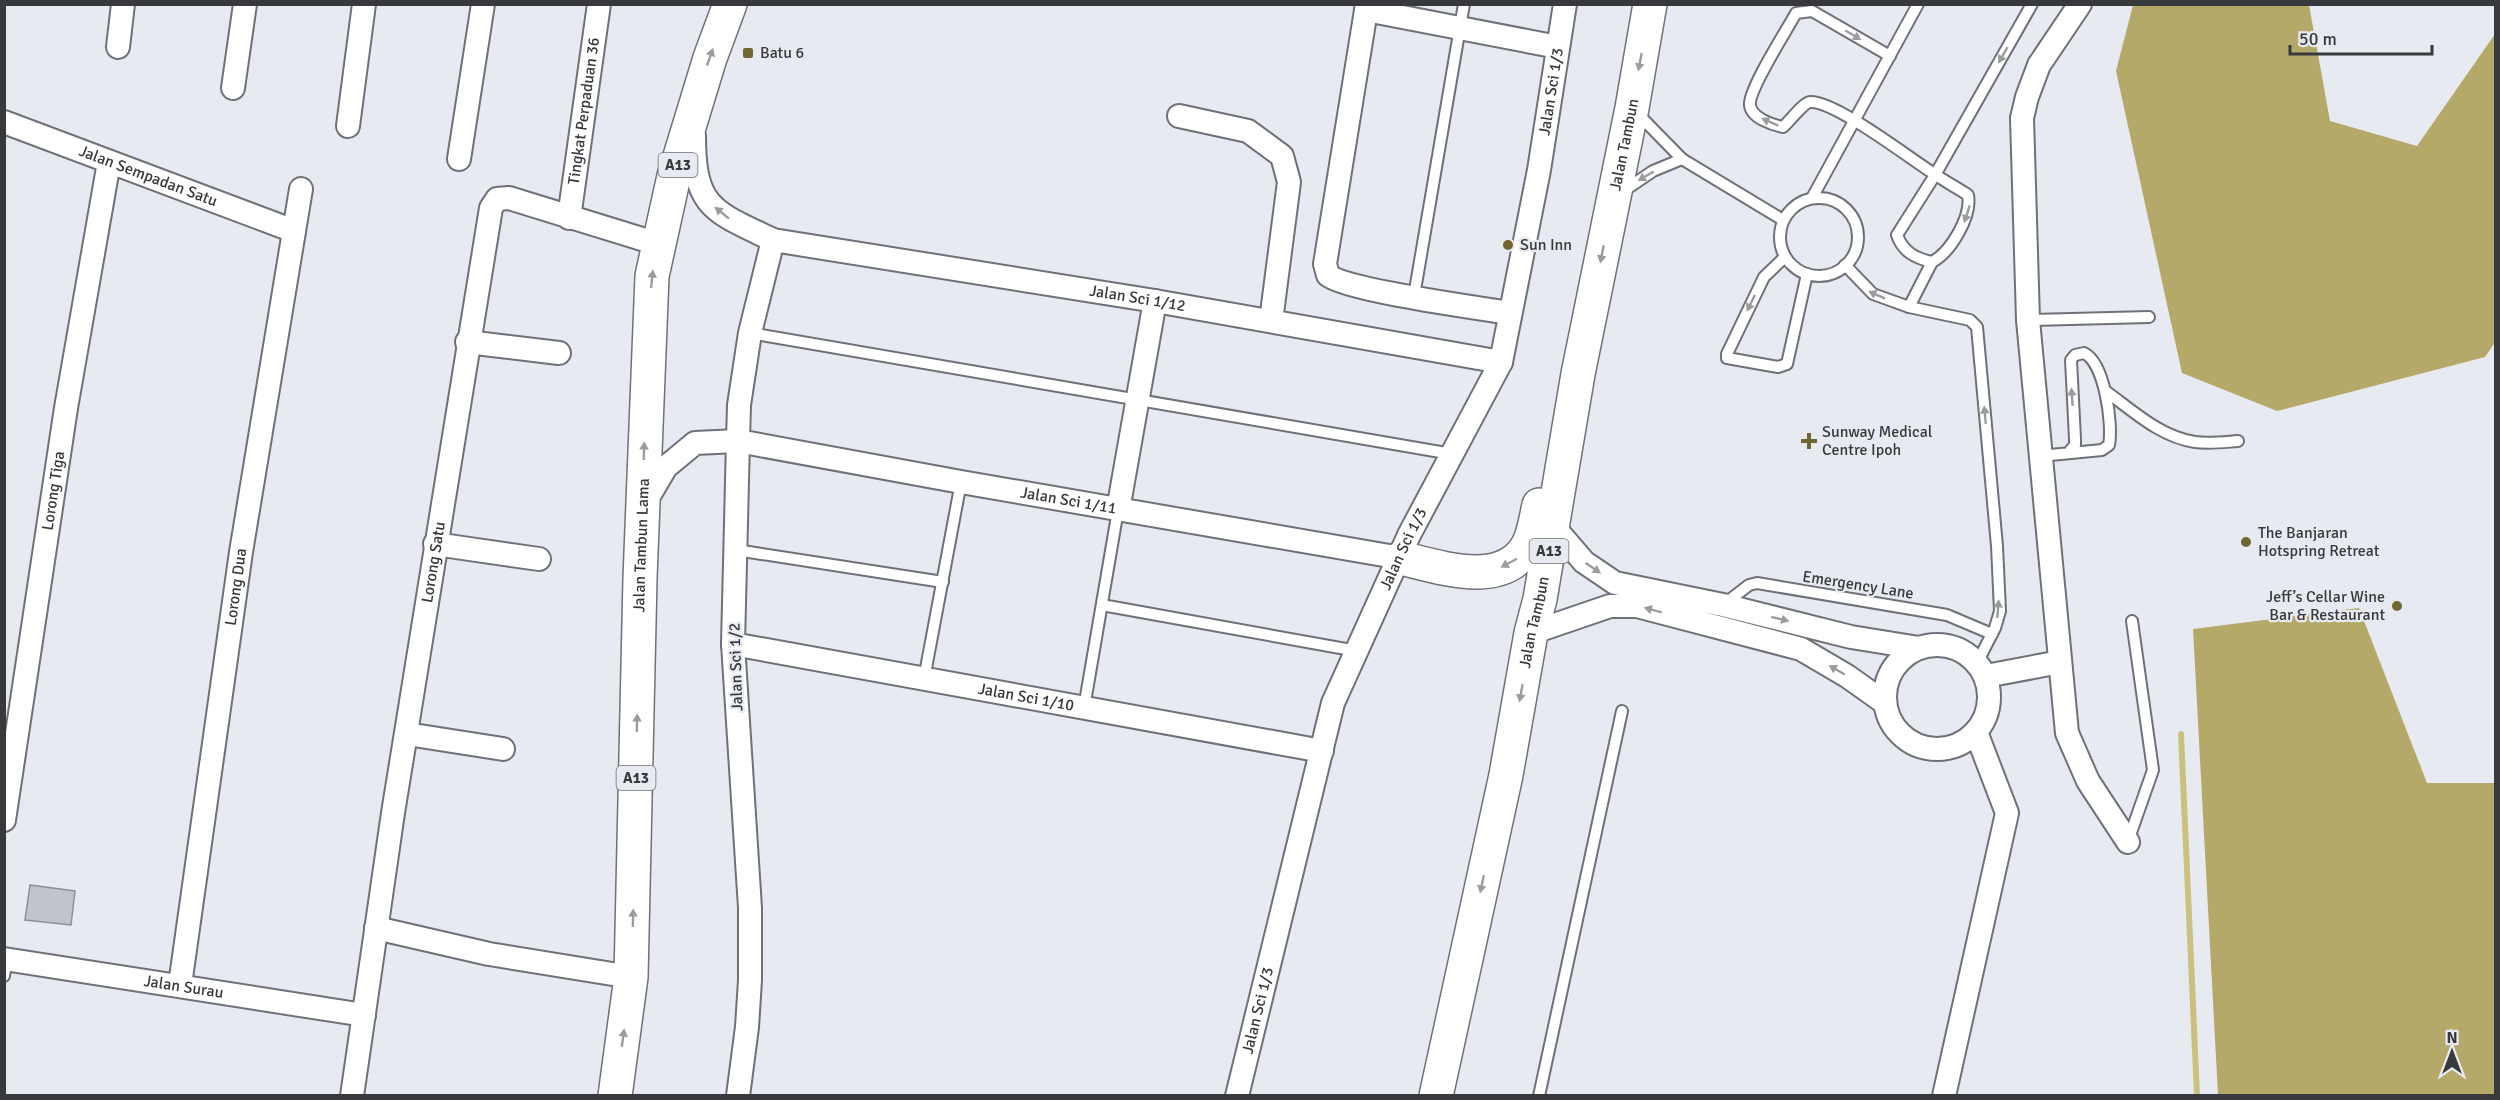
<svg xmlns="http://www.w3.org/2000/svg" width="2500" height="1100" font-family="Signika,sans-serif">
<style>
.forest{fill:#b5a96a}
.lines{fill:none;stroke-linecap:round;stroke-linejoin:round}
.stream{stroke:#ccc080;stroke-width:6}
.building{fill:#c1c4cb;stroke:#8e9097;stroke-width:1.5}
.lane-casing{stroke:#6f7178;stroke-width:14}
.street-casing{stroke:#6f7178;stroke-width:26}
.primary-casing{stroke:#6f7178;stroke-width:36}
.lane{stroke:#fff;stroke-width:10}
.street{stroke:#fff;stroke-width:22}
.primary{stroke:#fff;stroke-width:33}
.oneway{fill:#9c9c9e}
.poi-dot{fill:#6f6632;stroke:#e8eaf1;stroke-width:2}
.labels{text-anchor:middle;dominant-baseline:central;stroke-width:4.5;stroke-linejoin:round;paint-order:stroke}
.shield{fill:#e8eaf1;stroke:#6d6e72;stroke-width:1.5}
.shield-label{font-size:15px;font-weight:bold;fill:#38393c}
.poi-label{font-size:16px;fill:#38393c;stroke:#e8eaf1;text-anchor:start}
.street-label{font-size:16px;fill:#38393c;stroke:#e8eaf1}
</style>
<rect width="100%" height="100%" fill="#e8eaf1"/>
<g class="forest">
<path d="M2133,5h176l21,116 87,25 78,-112 1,307 -11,16 -208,54 -95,-38 -66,-302z"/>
<path d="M2359,608l68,175h68v312h-277l-25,-466z"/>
</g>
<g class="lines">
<path class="stream" d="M2181,734l16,362"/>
</g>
<path class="building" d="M30,885l45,6 -4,34 -46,-5z"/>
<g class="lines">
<g class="lane-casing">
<g id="lane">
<path d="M1890,56l-78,-45 -16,2c-9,17 -48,77 -46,92 1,13 23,20 33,22 7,-6 20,-24 27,-25 24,-2 99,56 123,71 11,8 23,14 35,22 4,21 -17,57 -36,67 -17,-4 -29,-10 -35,-27l38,-60 97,-171"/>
<path d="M1637,113l45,46 101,61"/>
<path d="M1622,192l31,-21 29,-12"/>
<circle cx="1819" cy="237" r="39"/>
<path d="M1812,198l106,-194"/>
<path d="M1785,257l-21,20 -37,77v4l51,9 9,-3 20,-90"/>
<path d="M1845,265l28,29 36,13 61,13 7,7 20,219 3,65 -5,17 -18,35"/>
<path d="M1414,296l50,-292"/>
<path d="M1909,307l23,-45"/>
<path d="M2028,320l121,-3"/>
<path d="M750,333l702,121"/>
<path d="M2107,392c27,20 54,45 88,50 14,2 29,0 43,-1"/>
<path d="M2040,456l62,-6 7,-5c4,-20 -4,-82 -25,-92l-9,2 -4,5 4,79v6l-7,8"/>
<path d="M736,550l207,32"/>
<path d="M1102,605l255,46"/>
<path d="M1723,605l26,-20 8,-2 190,32 45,19"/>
<path d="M924,679l37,-197"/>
<path d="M1084,708l34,-198"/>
<path d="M2128,841l25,-71 -21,-149"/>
<path d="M4,976l3,-17"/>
<path d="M1539,1096l83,-385"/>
</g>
</g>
<g class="street-casing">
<g id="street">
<path d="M1367,4l-42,260 3,11c17,15 151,33 182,38"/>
<path d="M2080,4l-41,61 -12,32 -5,21 6,202 39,413 21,48 40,61"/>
<path d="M1366,10l192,37"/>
<path d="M118,47l5,-43"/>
<path d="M233,88l12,-84"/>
<path d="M1179,116l69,15 34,25 7,26 -18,139"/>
<path id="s1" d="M4,122l290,109"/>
<path d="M348,126l16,-122"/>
<path id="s2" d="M694,136c0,72 19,75 79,104l382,61 346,61"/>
<path d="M459,159l24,-155"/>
<path id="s3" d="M569,218l30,-214"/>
<path d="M467,342l92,11"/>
<path id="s4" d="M646,501l20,-34 29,-24 43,-2 223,41 440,76"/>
<path d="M1118,510l37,-209"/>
<path d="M1553,526l31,36 31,21 108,22 128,32 68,11"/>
<path d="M435,544l104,15"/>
<path d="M1531,633l79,-27h27l164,43 46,27 38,27"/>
<path id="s5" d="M733,644l589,107"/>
<circle cx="1937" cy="697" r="52"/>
<path d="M1986,676l74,-14"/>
<path d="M407,734l96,15"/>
<path id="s6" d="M4,820l62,-412 43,-246"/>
<path d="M376,928l113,26 142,23"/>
<path id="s7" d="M4,959l360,56"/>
<path id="s8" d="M180,985l61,-433 60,-363"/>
<path id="s9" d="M352,1096l41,-283 98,-605 6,-9 12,-1 149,46"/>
<path d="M738,1096l9,-69 3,-47v-72l-17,-264 5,-203 1,-36 11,-72 23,-93"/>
<path id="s10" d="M1237,1096l96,-393 76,-168 92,-173 38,-192 26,-166"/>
<path d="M1944,1096l63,-283 -31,-81"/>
</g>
</g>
<g class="primary-casing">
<g id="primary">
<path d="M1401,558c38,9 103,32 127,-13 6,-11 8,-27 11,-40"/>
<path id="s11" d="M615,1096l16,-119 9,-399 12,-302 22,-100 36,-118 20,-54"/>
<path id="s12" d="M1436,1096l70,-321 25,-142 9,-34 38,-225 54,-266 18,-104"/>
</g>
</g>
<use href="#lane" class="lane"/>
<use href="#street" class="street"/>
<use href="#primary" class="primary"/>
</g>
<defs><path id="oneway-solid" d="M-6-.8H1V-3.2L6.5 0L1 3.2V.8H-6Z" transform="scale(1.5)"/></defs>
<g class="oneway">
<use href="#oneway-solid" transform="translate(1853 35) rotate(30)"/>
<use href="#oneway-solid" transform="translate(2003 55) rotate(120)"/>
<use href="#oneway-solid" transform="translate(710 57) rotate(-71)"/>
<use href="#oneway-solid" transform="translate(1640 62) rotate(100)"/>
<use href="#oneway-solid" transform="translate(1770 122) rotate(-156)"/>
<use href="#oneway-solid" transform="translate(1646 176) rotate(150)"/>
<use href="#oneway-solid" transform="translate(722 213) rotate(-141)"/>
<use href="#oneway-solid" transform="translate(1967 214) rotate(108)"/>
<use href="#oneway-solid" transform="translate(1602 254) rotate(101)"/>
<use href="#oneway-solid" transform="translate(652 279) rotate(-84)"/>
<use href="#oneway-solid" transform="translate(1877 295) rotate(-156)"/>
<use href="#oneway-solid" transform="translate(1751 303) rotate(116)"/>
<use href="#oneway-solid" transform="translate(2072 397) rotate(-94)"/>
<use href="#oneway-solid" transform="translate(1985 415) rotate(-95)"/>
<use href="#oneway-solid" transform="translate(644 451) rotate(-88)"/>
<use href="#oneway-solid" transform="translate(1509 563) rotate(152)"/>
<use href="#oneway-solid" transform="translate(1593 568) rotate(34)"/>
<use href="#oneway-solid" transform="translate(1998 609) rotate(-86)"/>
<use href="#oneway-solid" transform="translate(1653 610) rotate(-165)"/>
<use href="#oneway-solid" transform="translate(1780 619) rotate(14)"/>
<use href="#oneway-solid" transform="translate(1837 670) rotate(-150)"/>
<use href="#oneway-solid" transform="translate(1521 693) rotate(100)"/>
<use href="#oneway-solid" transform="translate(637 723) rotate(-89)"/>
<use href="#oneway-solid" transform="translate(1482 884) rotate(102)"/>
<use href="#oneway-solid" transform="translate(633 918) rotate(-89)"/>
<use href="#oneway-solid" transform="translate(623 1038) rotate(-82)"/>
</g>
<g class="poi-dot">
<rect x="742" y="47" width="12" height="12" rx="3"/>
<circle cx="1508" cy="245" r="6"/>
<path d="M1806 432h6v6h6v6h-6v6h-6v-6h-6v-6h6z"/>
<circle cx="2246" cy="542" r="6"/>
<circle cx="2397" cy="606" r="6"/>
</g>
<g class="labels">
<g class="shield">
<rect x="658.5" y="153" width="39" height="24" rx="4.5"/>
<rect x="1529.5" y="539" width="39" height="24" rx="4.5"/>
<rect x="616.5" y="766" width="39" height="24" rx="4.5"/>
</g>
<g class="shield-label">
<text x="678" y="165">A13</text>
<text x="1549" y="551">A13</text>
<text x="636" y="778">A13</text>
</g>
<g class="poi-label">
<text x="760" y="53">Batu 6</text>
<text x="1520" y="245">Sun Inn</text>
<text x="1822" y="432">Sunway Medical<tspan x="1822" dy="18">Centre Ipoh</tspan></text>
<text x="2258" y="533">The Banjaran<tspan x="2258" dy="18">Hotspring Retreat</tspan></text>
<text x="2385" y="597" text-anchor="end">Jeff’s Cellar Wine<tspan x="2385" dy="18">Bar &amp; Restaurant</tspan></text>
</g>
<g class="street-label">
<text stroke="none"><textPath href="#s10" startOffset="1060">Jalan Sci 1/3</textPath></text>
<text stroke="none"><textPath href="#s3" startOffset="108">Tingkat Perpaduan 36</textPath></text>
<text stroke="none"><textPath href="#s12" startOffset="970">Jalan Tambun</textPath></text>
<text stroke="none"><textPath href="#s1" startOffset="154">Jalan Sempadan Satu</textPath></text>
<text stroke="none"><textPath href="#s2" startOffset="513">Jalan Sci 1/12</textPath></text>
<text stroke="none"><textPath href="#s6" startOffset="333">Lorong Tiga</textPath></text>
<text stroke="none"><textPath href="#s4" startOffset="456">Jalan Sci 1/11</textPath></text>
<text stroke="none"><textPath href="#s11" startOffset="552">Jalan Tambun Lama</textPath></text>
<text stroke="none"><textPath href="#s10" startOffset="574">Jalan Sci 1/3</textPath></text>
<text stroke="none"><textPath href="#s9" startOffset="540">Lorong Satu</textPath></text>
<text transform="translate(1858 585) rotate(9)">Emergency Lane</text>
<text stroke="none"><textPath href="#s8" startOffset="402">Lorong Dua</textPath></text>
<text stroke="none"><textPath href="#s12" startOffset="484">Jalan Tambun</textPath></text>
<text transform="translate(736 667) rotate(-92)">Jalan Sci 1/2</text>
<text stroke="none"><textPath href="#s5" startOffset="298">Jalan Sci 1/10</textPath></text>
<text stroke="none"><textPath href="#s7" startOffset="182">Jalan Surau</textPath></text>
<text stroke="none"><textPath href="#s10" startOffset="88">Jalan Sci 1/3</textPath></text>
</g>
</g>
<rect width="2500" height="1100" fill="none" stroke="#38393c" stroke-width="12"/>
<g transform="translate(2452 1052)" stroke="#e8eaf1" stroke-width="4.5" paint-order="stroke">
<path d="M0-4.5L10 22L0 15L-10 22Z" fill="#38393c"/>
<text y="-9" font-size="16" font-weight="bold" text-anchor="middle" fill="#38393c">N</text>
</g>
<path d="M2290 45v9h142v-9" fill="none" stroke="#38393c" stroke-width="3"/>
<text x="2299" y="45" font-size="18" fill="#38393c" stroke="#e8eaf1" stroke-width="4.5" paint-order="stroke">50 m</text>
</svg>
